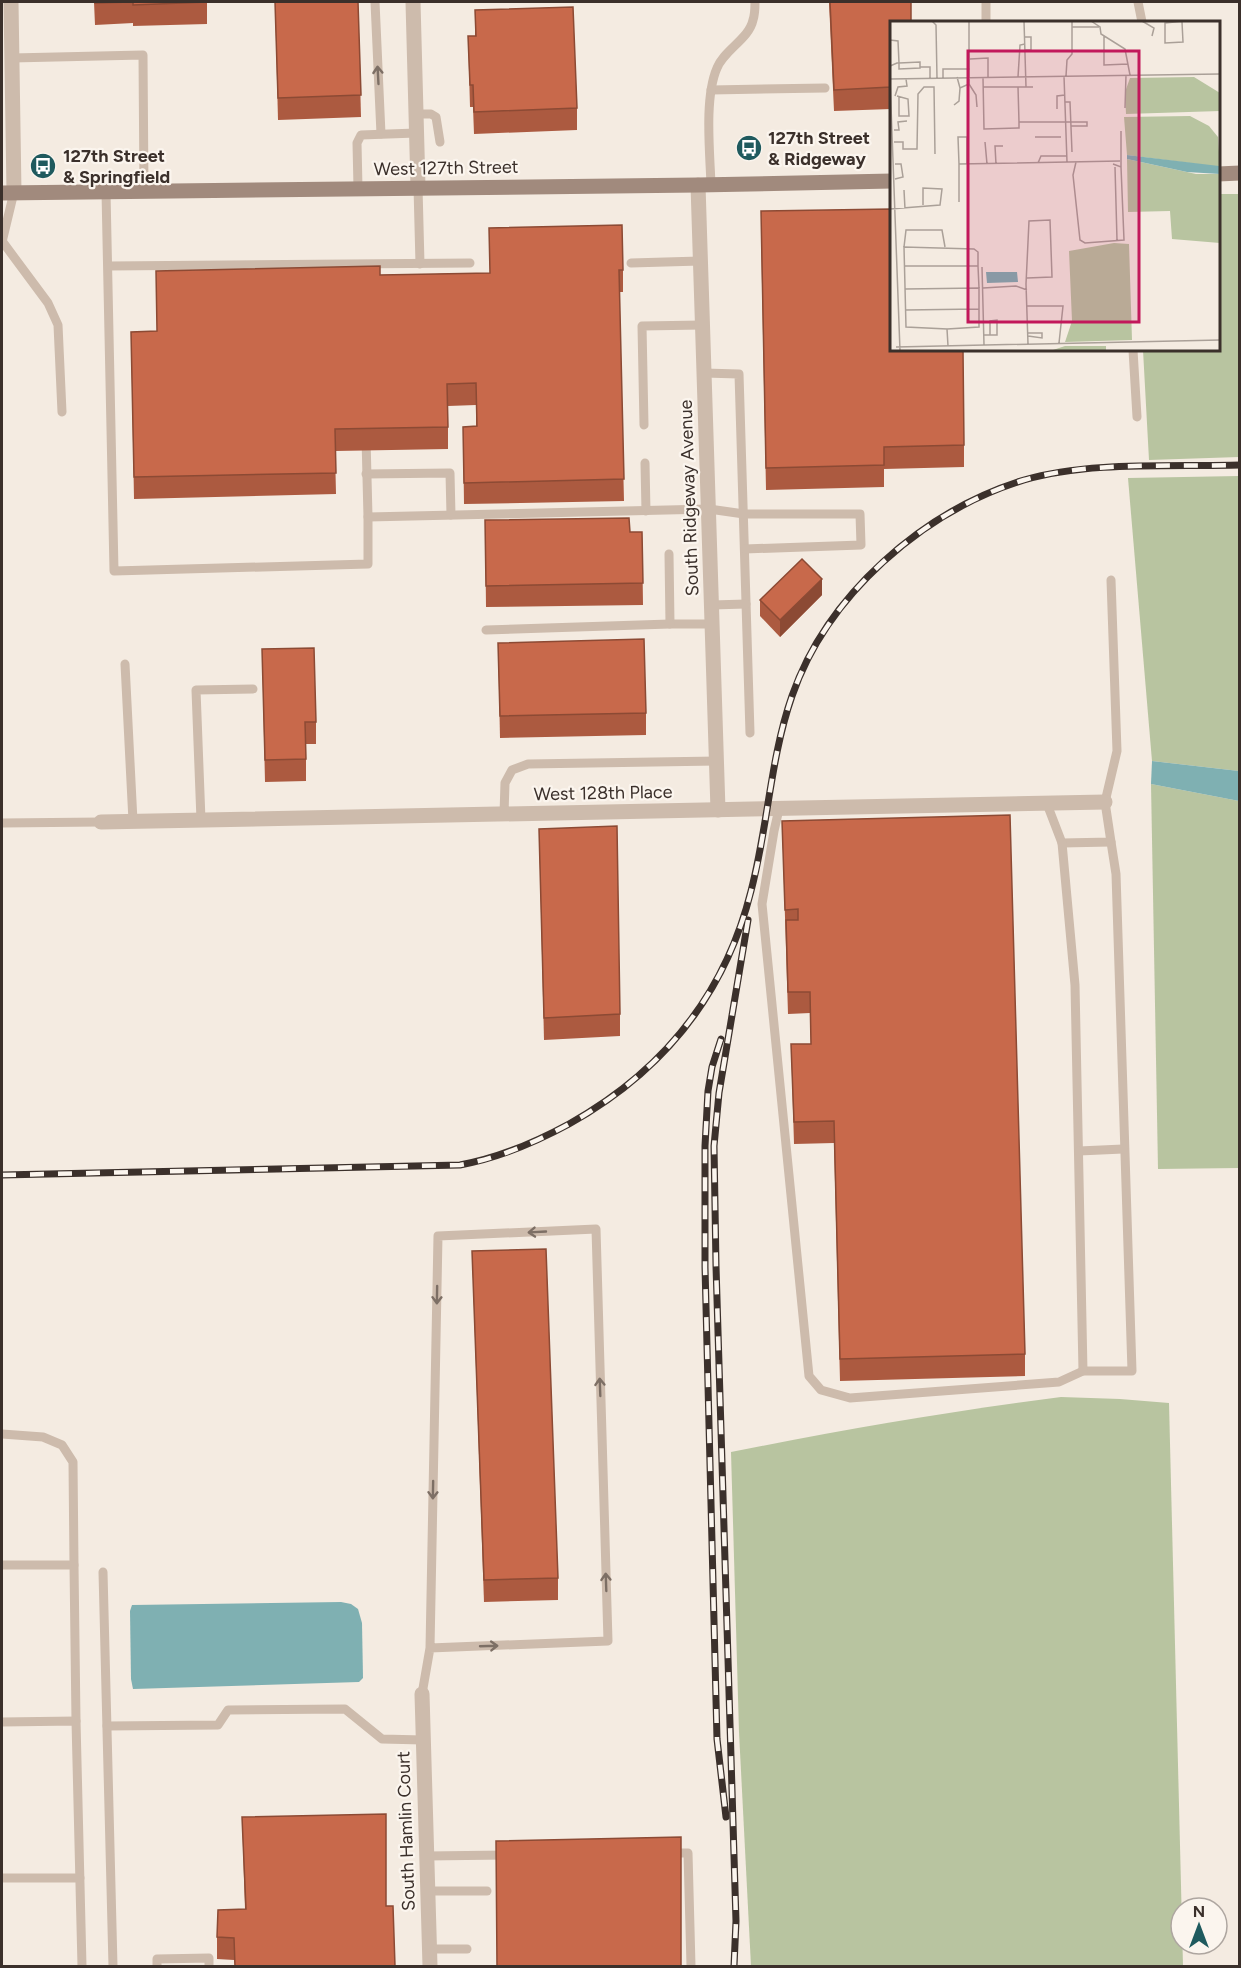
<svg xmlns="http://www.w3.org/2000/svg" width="1241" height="1968" font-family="Figtree,sans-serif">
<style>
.green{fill:#b8c4a0}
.water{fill:#7fb0b2}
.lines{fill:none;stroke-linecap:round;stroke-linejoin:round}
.service{stroke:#cdbbac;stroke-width:9}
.minor{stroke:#cdbbac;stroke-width:15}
.secondary{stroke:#a18a7d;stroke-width:15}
.rail-casing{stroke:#3b302b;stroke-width:7}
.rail{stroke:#fbf5ee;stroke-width:4.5;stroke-dasharray:14;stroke-linecap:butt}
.wall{fill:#ac5a40}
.shaded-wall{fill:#8c4a34}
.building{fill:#c8694b;stroke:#8c4a34;stroke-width:1.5}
.oneway{stroke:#7d6f65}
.labels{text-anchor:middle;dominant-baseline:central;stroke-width:4.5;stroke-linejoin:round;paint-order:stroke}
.poi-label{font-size:18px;font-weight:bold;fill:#3b302b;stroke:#fbf5ee;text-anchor:start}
.street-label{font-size:18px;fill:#3b302b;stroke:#fbf5ee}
.inset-road{fill:none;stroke:#aaa098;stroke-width:1.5}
.view{fill:#c2185b;fill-opacity:0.15;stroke:#c2185b;stroke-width:3}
.inset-edge{fill:none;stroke:#3b302b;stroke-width:3}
</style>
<rect width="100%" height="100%" fill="#f4ebe1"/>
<g class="green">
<path d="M1219,194h20v263l-90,3 -6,-110h75z"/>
<path d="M1239,476v295l-87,-10 -24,-283z"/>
<path d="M1151,784l88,17v367l-81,1z"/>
<path d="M1061,1397l59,2 49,4 14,563h-432l-12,-234 -8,-280c110,-22 219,-41 330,-55z"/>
</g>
<g class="water">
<path d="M1152,761l87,10v30l-88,-17z"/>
<path d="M341,1602l10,2 7,5 4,14 1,55 -4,4 -226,7 -2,-10 -1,-68 2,-6z"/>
</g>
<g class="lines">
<g class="service">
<path d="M375,2l6,132"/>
<path d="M986,2v20"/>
<path d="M1138,2l4,20"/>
<path d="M12,58l131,-3 1,136"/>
<path d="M711,90l114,-2"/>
<path d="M416,114h15l5,3 4,25"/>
<path d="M711,185c-1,-32 -7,-87 6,-117 7,-18 32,-29 36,-48 2,-6 2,-13 2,-18"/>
<path d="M418,187l2,77"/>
<path d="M358,188l-1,-45 4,-8 55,-2"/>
<path d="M106,192l8,379 254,-7v-47"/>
<path d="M2,241l46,62 10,22 4,87"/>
<path d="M2,242l12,-50"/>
<path d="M631,263l69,-2"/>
<path d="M109,266l361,-3"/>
<path d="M1133,350l4,67"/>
<path d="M704,373l35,1 11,359"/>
<path d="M644,425l-2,-99 60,-1"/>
<path d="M366,438l2,79 341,-8 35,5h116l1,31 -116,4"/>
<path d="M645,463l1,48"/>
<path d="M366,474l84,-1 1,42"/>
<path d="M669,554l1,70h42"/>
<path d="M712,605l34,-1"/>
<path d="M486,630l184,-6"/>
<path d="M125,664l8,157"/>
<path d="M1047,804l15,39 49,-1 -6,-40 12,-51 -6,-171"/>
<path d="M779,809l-5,22 -12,73 47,472 12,14 29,8 209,-16 24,-11h49l-16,-497 -5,-32"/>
<path d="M504,814l1,-31 7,-13 16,-6 189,-3"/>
<path d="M201,820l-5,-130 57,-1"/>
<path d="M2,823l99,-1"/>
<path d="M1062,843l13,142 8,386"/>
<path d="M1079,1151l44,-2"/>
<path d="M2,1434l41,3 19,8 11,17 1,103"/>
<path d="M2,1565h72l2,156"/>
<path d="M103,1572l10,394"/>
<path d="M422,1694l8,-46 8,-412 158,-7 12,412 -178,7"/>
<path d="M2,1722l74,-1 6,245"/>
<path d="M107,1726l111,-1 10,-15 117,-1 37,30 41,1"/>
<path d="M669,1853h19l3,113"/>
<path d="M427,1856l79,-1"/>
<path d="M2,1878h78"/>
<path d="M428,1891h59"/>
<path d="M429,1949h38"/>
<path d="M157,1966v-7l52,-1v8"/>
</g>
<g class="minor">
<path d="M11,2l3,190"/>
<path d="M413,2l5,185"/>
<path d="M698,185l20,625"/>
<path d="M101,822l1004,-20"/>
<path d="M422,1694l8,272"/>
</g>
<g class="secondary">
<path d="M1218,174l22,-1"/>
<path d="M2,193l696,-8 194,-4"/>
</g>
<g class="rail-casing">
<g id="rail">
<path d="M721,1039l-9,28 -4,24 -3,55v121l12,472 9,78"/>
<path d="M2,1175l458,-10c39,-7 74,-22 109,-41 93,-52 156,-129 182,-233 17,-64 19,-132 41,-195 35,-101 131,-185 232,-216 65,-19 147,-13 216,-15"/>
<path d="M734,1966l2,-45 -20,-655 -2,-120 5,-53 29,-173"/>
</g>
</g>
<use href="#rail" class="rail"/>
</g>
<g class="wall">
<path d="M94,2h113v22l-74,2v-3l-38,2z"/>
<path d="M275,2h83l3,115 -83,3z"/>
<path d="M829,2h82l-20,20v87l-57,2z"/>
<path d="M475,10l102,98v22l-103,4 -1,-27h-3l-2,-71h7z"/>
<path d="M489,228l134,42v22h-4l5,209 -160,3 -1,-77 13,-1v-21l-28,1v43l-113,2 1,43 -202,5 -3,-167 26,-1 223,-56 110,-2z"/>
<path d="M761,233l203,212v22l-80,2v18l-118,3z"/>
<path d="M485,520l145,12h12l1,73 -157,2z"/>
<path d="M822,595l-42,42 -20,-21v-16z"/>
<path d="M498,643l148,70v22l-146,3z"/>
<path d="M262,649l54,73v22h-10v37l-41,1z"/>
<path d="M782,821l243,533v22l-185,5 -6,-238 -40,1 -3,-100h20l-1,-31 -22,1z"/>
<path d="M539,829l81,185v22l-76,4z"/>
<path d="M472,1251l86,327v22l-74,2z"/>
<path d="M242,1817l144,89 9,60h-160l-1,-6 -17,-1v-22l28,-28z"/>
</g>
<path class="shaded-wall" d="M822,579v16l-42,42v-17z"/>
<g class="building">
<path d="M95,2h37l-37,1z"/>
<path d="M133,2h74l-74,3z"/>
<path d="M275,2h83l3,93 -83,3z"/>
<path d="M830,2h81v20h-20v65l-57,3z"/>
<path d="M573,7l4,101 -103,4 -1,-27h-3l-2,-49h8l-1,-26z"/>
<path d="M891,209v141h72l1,95 -80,2v18l-118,3 -5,-257z"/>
<path d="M622,225l1,45h-4l5,209 -160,4 -1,-56 14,-1 -1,-43 -29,1 1,43 -113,2 1,44 -202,4 -3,-145 26,-1 -1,-60 224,-5v9l110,-2 -1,-45z"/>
<path d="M629,518l1,14h12l1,51 -157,3 -1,-66z"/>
<path d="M802,559l20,20 -42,41 -20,-20z"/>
<path d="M644,639l2,74 -146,3 -2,-73z"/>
<path d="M314,648l2,74h-11l1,37 -41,1 -3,-111z"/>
<path d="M1010,815l15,539 -185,5 -6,-238 -40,1 -3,-78h20l-1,-52h-22l-2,-72h12v-11l-13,1 -3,-89z"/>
<path d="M617,826l3,188 -76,4 -5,-189z"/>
<path d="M546,1249l12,329 -74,2 -12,-329z"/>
<path d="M386,1814v92h7l2,60h-160l-1,-28 -17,-1 1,-27 28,-1 -4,-92z"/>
<path d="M681,1837v129h-184l-1,-125z"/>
</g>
<defs><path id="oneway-shaft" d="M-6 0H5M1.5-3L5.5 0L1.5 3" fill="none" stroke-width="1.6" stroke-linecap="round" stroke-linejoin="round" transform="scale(1.5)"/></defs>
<g class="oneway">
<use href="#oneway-shaft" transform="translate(378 75) rotate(-93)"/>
<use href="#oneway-shaft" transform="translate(537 1232) rotate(177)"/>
<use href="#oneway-shaft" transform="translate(437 1295) rotate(91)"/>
<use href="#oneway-shaft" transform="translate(600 1387) rotate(-92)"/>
<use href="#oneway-shaft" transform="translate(433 1490) rotate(91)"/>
<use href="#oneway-shaft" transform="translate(606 1582) rotate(-92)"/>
<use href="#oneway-shaft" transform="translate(489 1646) rotate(-2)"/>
</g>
<defs>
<g id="bus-disc" transform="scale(1.35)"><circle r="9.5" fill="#1f5a5e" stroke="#fbf5ee"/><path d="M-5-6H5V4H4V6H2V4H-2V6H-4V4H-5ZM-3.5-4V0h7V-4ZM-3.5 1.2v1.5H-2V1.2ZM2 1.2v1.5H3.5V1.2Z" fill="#fff"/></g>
</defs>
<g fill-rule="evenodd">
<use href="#bus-disc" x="749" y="148"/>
<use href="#bus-disc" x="43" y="166"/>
</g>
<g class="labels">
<g class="poi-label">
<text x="768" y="138">127th Street<tspan x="768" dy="21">&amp; Ridgeway</tspan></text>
<text x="63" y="156">127th Street<tspan x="63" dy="21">&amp; Springfield</tspan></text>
</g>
<g class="street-label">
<text transform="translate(446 168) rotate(-1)">West 127th Street</text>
<text transform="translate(689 498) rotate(-92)">South Ridgeway Avenue</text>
<text transform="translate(603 793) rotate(-1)">West 128th Place</text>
<text transform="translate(406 1831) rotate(-92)">South Hamlin Court</text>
</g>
</g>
<g transform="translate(890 21)">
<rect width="330" height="330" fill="#f4ebe1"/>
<path d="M304,56l26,16v18l-94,3 -1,-22 5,-14zM300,95l19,10 9,11 2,30 -93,-12 -3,-38zM237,138l69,15h24v69l-48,-4 -2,-28 -42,1zM224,222l15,1 3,96 -67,2 7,-21 -3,-70zM175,325h41v5h-56z" fill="#b8c4a0"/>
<path d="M237,134l92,11 1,8 -33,-2 -60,-13zM127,251l1,10 -31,1 -1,-11z" fill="#7fb0b2"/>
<path class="inset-road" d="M42,0l4,4 1,53M134,0l2,66M201,0l9,6 1,7 24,15 5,26M252,0l12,7 -2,8M292,1l1,20 -18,1v-20l19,-2M182,6h27M214,15v29l24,-1M135,16h6v13h-6M0,19l8,1 1,22v6l21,-1v-6l-21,1h-2l-7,3M80,38l18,-1v19M30,46h10v11M174,55l3,86M176,55l1,-16 5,-6v-33M67,56l3,11 9,-4v-63M128,56l2,-32 5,-1M53,57v-9h27M93,57l1,51 35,-1v-6M0,58l330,-5M0,58l10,272M79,63l7,11 1,12M93,66h50M128,66l1,35h68v4h-16M5,75l3,-9 9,-1 -1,-7M7,75l11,3 1,17h-10v-19M175,81h5l2,50M64,84l5,-4 1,-13M235,87l1,-33M167,88v-13l8,-1M4,109h5l-1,-8 9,-1M145,116h26M4,121h9v7h14l1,-55 6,-7h10l1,67M95,121l2,22M186,141l-3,13 7,65 5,3 39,-3 -3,-73M148,142l3,-7h26M5,143h6l2,13 -8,2M69,143l-1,-27h9v27M106,143l-1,-18h8M223,143l8,3v-36M225,146l2,73M14,169l1,19M69,181v-38l161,-3M0,188l50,-4 2,-16 -19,-1v17M14,226l2,-17h36l3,17M15,245h73l1,22M92,246l2,78M137,257l25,-1 -2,-57 -21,1 -3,63 2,60M93,267l33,-2 11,4M15,268l74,-1v39l-32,2M137,285h36l-4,37M15,289l74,-1M138,312h14v5l-14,-2M94,314h13v-15l-7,1v14M58,325l-1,-17 -41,-2 -2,-80 70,2 4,3v14M6,326l324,-7"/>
<path class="view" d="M78,30h171v271h-171z"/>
<rect width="330" height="330" class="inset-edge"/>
</g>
<rect width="1241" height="1968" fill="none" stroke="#3b302b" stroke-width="6"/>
<g transform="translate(1199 1926)"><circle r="28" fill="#fbf5ee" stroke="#aea6a0" stroke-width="1.5"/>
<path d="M0-4.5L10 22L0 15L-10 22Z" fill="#1f5a5e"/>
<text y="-9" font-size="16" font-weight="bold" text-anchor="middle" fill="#3b302b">N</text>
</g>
</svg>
